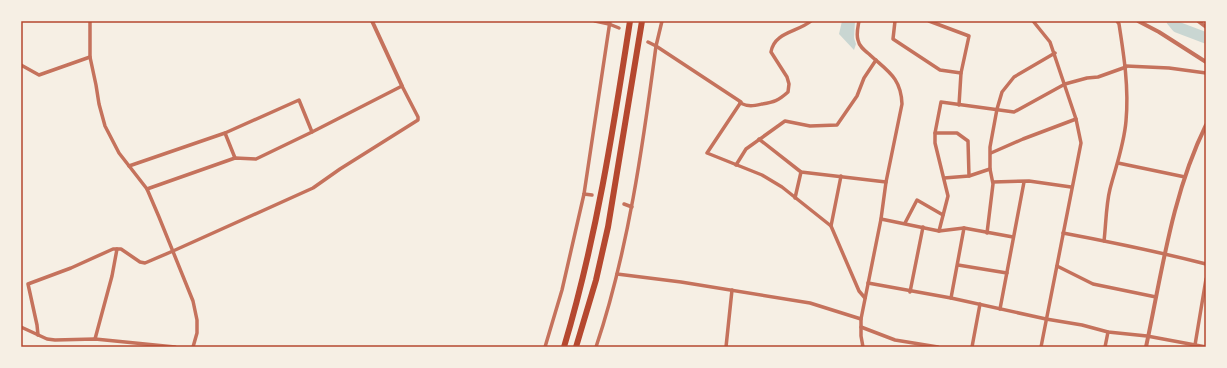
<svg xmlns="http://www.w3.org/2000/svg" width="1227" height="368" font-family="Karla,sans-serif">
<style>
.water{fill:#c9d6d2}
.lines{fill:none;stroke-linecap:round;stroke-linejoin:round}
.river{stroke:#c9d6d2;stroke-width:11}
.minor{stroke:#c5725c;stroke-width:3.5}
.tertiary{stroke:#c5725c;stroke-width:4}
.motorway{stroke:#b5482f;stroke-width:6}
.neatline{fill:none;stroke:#b5482f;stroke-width:1.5}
</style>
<rect width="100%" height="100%" fill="#f6efe4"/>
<path class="water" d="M842,21h13l-1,17 2,6 -2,6 -15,-16z"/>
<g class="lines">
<path class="river" d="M1172,21l5,6 29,11"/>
<g class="minor">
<path d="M90,21v36l6,28 3,19 6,22 14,27 28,36 12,28 34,84 4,19v13l-4,14"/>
<path d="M595,21l14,3 10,4"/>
<path d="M859,21c-1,6 -3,13 -1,19 1,6 6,10 11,14 18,17 32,23 33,50l-16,78 -5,37 -20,100v17l2,11"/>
<path d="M895,21l-2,18 47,31 21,3"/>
<path d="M929,21l40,15 -8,37 -2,32"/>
<path d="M1033,21l17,21 26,77 5,24 -40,204"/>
<path d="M1198,21l8,6"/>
<path d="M648,42l8,4 85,56 -34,51 55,22 20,12 49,39 28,65 6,7"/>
<path d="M21,65l18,10 51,-18"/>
<path d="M1126,66l43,2 37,5"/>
<path d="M740,103c9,4 13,3 22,1 12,-2 16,-3 26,-12l1,-8 -2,-7 -16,-25c3,-20 27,-20 40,-31"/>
<path d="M225,133l10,25"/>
<path d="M935,133h22l11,8 1,35"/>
<path d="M759,139l42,33 85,10"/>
<path d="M991,153l32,-14 53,-20"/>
<path d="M1118,163l67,14"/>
<path d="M736,165l10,-16 39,-28 25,5 27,-1 20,-29 7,-18 12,-18"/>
<path d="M129,166l96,-33 74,-33 13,32"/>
<path d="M944,178l25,-2 21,-7"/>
<path d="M993,182l36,-1 42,6"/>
<path d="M584,194l8,1"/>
<path d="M795,198l6,-26"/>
<path d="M624,204l8,3"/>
<path d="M881,219l58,12 25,-3 49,9"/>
<path d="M905,223l12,-23 26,15"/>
<path d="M831,226l10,-50"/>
<path d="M939,231l9,-35 -13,-53v-10l6,-31 73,10 51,-28 22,-6 11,-1 28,-10"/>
<path d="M987,233l6,-49 -3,-15v-22l7,-38 5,-17 12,-15 41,-24"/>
<path d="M1063,233c48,9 96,19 143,31"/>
<path d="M1104,241c2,-17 2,-36 6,-52 6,-23 14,-44 16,-68 3,-33 -2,-65 -7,-97l-2,-3"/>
<path d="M958,265l49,8"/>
<path d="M1057,266l36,18 63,13"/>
<path d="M617,274l64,8 129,21 51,16"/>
<path d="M868,283l83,15 95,21 36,6 26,7 39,4 59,11"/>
<path d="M910,292l13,-65"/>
<path d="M951,298l13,-70"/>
<path d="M1000,309l24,-127"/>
<path d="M21,327l26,12 8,1 40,-1 80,8"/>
<path d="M861,327l34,13 43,7"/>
<path d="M38,335l-1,-10 -9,-41 43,-16 42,-19h4"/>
<path d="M95,339l17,-63 5,-27h4l19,13 5,1 28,-12 140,-63 27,-19 78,-49v-3l-16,-31 -90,46 -56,27 -21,-1 -88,31"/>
<path d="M1195,345l11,-66"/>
<path d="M545,347l17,-57 22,-96 26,-173"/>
<path d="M596,347c32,-95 47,-202 60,-301l6,-25"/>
<path d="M726,347l6,-57"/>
<path d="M972,347l8,-43"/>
<path d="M1105,347l3,-15"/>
</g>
<g class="tertiary">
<path d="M372,21l30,65"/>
<path d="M1138,21l21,11 47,30"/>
<path d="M1146,347c16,-75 26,-153 60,-222"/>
</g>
<g class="motorway">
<path d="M564,347c32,-107 49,-216 66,-326"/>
<path d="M576,347l20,-67 12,-53 34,-206"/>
</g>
</g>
<rect width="1227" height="368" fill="none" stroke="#f6efe4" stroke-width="44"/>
<rect x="22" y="22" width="1183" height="324" class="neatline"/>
</svg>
